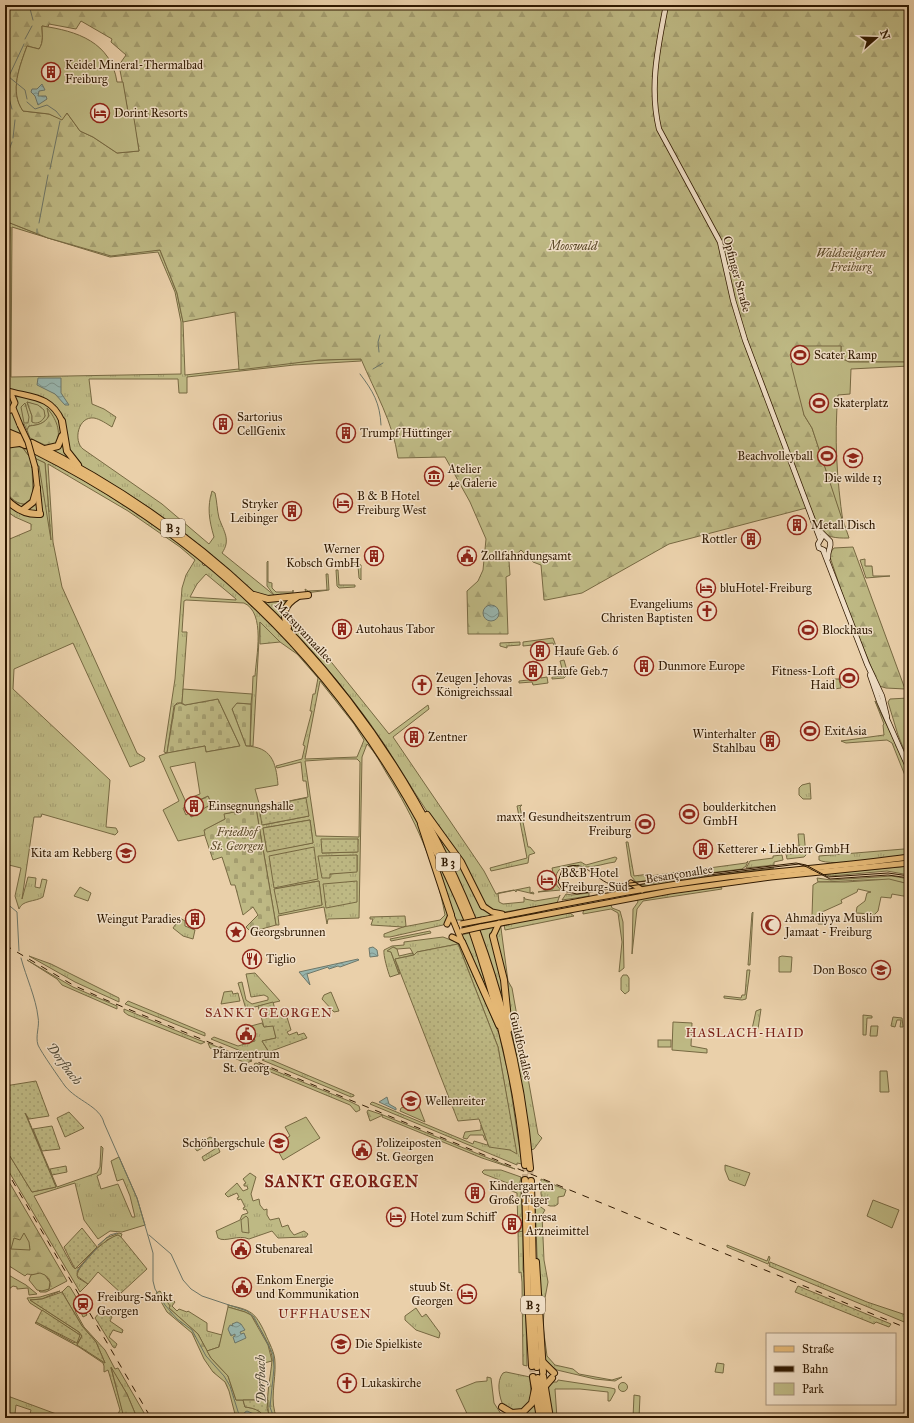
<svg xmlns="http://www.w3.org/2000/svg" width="914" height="1423" font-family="'IM FELL Great Primer',serif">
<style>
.grass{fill:url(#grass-tufts);stroke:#776942;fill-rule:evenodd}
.forest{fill:url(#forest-firs);stroke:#776942;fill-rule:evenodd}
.cemetery{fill:url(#cemetery-stones);stroke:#776942}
.park{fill:#beb984;stroke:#776942;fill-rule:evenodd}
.garden{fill:url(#garden-dots);stroke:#776942}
.water{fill:url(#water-waves);stroke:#6e7769}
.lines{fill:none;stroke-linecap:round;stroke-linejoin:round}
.stream{stroke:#6e7769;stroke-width:1}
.highway-tunnel{stroke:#c5ab88;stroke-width:6;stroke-dasharray:6 3;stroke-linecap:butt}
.secondary-casing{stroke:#301901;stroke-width:6}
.primary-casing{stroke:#301901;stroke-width:7}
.highway-casing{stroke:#301901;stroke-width:8}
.secondary{stroke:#f1e0c8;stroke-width:4.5}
.primary{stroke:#e5b875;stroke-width:5}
.highway{stroke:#e5b875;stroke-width:6}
.tram{stroke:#301901;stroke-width:1}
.rail{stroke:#301901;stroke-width:1;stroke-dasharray:7 7;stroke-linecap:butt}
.primary-bridge-casing{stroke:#301901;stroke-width:7;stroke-linecap:butt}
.primary-bridge{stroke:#e5b875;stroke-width:5}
.labels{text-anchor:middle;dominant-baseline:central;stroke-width:3;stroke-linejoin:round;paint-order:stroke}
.shield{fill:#f1e0c8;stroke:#6a553d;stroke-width:1}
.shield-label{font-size:11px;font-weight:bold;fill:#301901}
.poi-label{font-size:12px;fill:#301901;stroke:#f1e0c8;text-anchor:start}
.park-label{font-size:12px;font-style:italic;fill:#5b4928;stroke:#f1e0c8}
.street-label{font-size:12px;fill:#301901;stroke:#f1e0c8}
.neighbourhood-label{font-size:13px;letter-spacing:1px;fill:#7a1f14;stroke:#f1e0c8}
.water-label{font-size:13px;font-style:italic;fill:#4f4835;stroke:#f1e0c8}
.district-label{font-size:16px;font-weight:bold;letter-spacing:1px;fill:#7a1f14;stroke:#f1e0c8}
</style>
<defs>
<pattern id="grass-tufts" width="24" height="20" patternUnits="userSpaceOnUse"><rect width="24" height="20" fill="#beb984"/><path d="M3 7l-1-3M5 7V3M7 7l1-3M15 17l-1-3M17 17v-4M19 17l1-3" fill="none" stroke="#a49e70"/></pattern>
<pattern id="forest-firs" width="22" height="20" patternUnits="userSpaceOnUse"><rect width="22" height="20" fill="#beb984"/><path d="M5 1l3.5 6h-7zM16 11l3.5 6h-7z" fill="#a49e70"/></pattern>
<pattern id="cemetery-stones" width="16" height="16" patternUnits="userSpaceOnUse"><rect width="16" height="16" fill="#beb984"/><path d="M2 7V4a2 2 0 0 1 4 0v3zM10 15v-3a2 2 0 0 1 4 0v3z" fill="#a49e70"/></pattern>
<pattern id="garden-dots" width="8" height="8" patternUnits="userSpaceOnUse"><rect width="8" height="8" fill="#beb984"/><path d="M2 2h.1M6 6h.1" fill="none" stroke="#a49e70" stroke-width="1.8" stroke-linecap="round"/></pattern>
<pattern id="water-waves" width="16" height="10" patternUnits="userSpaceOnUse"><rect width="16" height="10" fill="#98b6af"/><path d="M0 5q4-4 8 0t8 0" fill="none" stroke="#7c938c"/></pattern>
</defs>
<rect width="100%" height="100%" fill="#ead0aa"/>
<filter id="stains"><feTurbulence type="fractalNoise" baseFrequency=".005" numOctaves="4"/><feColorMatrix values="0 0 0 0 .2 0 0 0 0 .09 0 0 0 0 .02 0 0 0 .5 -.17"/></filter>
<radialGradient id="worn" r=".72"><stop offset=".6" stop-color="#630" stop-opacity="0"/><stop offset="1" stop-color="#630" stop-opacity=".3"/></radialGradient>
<g class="grass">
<path d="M5,221l43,17 29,7 72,6 11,-1 17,43 6,29 2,53 134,-15 42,-1v2l-67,4 -107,12v16h-8l-1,-14h-89l3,25 12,5 12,8 -4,10c-5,-3 -12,-8 -18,-9 -16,-2 -21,23 -11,31l79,55 47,40 5,-7c-5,-17 -7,-30 -2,-46l3,2c2,8 2,17 4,25 5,14 12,22 3,35l52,42 -7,-9v-24l1,-1v21l4,1v5l4,4h17v-2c1,8 -6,16 -5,24l32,34 69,86 39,-29 1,4 -36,28 91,134 12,23 34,-7v6l3,-1 1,2 -17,-4 -1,2 -2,-2 -16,3 1,9 4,2 21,-2v-5l1,2 10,2 24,-4 1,-2 -3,8 -58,10 9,68 4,7 26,146 4,4 -8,11 -3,1 -7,-53 -14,-76 -4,-5c-18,-68 -43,-130 -75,-193l-1,-7c-21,-31 -39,-64 -61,-94 -83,-114 -191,-207 -317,-272l6,-19 -10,-20c3,12 -10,14 -19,15l-2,4 -3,-6 -6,2 4,9 -15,-7 -2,-3 5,-198 -5,-3zM12,227l98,30 48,-5 17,40 6,30v52l-170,3zM27,402l14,5 4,9 -3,4 -10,2v-6z"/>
<path d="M22,447c65,32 124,71 182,114l-2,3 2,2 2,-3 38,34 8,10 2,-1 38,38 45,53 40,56 47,78 41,89h-11l-8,2 -3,3 -53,12h-6v-3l19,-7 37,-7 5,-5c-9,-50 -31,-98 -58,-141 -6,-10 -12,-22 -20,-30l-5,13 -3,161 -31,1 -1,5 -3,-17 -46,9 1,9h-3l-20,-117 52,-11 -2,-16h-3l-2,-19 -24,6 -1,-2 26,-7 3,-13 -2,-1 9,-34h-2l3,-17h2l3,-16 -21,-24 -17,-12 -20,-20 -7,124h-3l3,-70h2c1,-19 11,-63 -11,-73l-58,-3 -2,1 -2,31h5l-5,71h-5l-3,3 -7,47 -3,-1 11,-73 7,-91 4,-13 9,-15 -15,-13 -52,-36 -80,-47 5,78 9,45 75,166 8,5 -1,3 -14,6 -57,-124 -59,26 -1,20 97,91 -4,47 10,1 2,4 -3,3 -73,-21 -1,3h-7l-12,82 6,-22 8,1 -1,9 5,1 2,-9 5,1 -4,17c-8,5 -21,3 -24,12l-4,-13 6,-28 -12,-3 1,-4 -5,-1v-319l26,-11v-6l-16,-7 -10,-7v-20c6,9 12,15 23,14l5,-27 -1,-10 7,-1 10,46 -4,-49 -17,-8zM206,574l30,25v1l-46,-3 7,-13zM320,681l34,43 10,16 -7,17 -52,2zM335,759h22l3,3 -1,75 -43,-1 -11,-75zM260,807l49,9 -46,9zM310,820l3,23 -46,8 -4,-23zM358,839l-1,13 -35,1zM357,855v16l-27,3zM319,881l3,24 -47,-16z"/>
<path d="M865,559v7h7l1,10h17l-24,2 -6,-18z"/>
<path d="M357,564l4,1v15l-2,-2 -1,-12 -23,1v-2z"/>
<path d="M336,570h2l1,15h16v2l-16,1 -2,-2z"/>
<path d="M326,574h2l1,16 -23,3 -1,-4 3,2 19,-1z"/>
<path d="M553,638l7,19 -7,-14 -30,3v-4z"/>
<path d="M520,642v3l-13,1v2l-7,-2v-3z"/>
<path d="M564,660l4,14 -4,4 -12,1v-2l12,-1 -4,-15z"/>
<path d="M538,670h2l1,8 6,-1 1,6 -15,2 -1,-3 -13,1v-2l19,-2z"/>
<path d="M875,701l34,70v21l-1,-9 -16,-40 -5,-3 -41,3 -5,-2 43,-6 -1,-10 1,-1z"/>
<path d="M810,783l1,16h-8l-4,-4v-7l3,-3z"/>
<path d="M522,805l-2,2 8,40h2l5,6 -6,2 -1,8 -37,8 -1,-3 37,-10 -10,-52z"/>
<path d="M798,834h6l2,21 -2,2 -17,2 -1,-5h8l-1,-7 6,-1z"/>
<path d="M626,842h2l6,34 15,-2 1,2 96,-13 2,-2 -2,5 -4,3 -106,13 -5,-6z"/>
<path d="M909,846v10c-17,2 -78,11 -90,4v-4l85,-7z"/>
<path d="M782,855l1,5 -9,2v3l-28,3 4,-7 23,-3v-2z"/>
<path d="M615,857l2,1 -2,4c-9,1 -19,5 -29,5 -10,1 -26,-6 -30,9 -2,6 1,10 5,14l-23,2 15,-3v-3l3,-1 -4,-17 29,-6 5,3z"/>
<path d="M909,866v9l-22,-4 -57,5 -7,-2z"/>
<path d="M774,868l-20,5 -109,13 -8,-1z"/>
<path d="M804,870l-171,25v-1l52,-9z"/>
<path d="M892,876l17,3v5c-29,-8 -61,-2 -91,-2l-1,-4 14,2z"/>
<path d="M717,887h4l1,2 -79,12 -6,8 -5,45 1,-45 5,-7 -1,-3 62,-11z"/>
<path d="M589,893v3l-27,4 4,-6 6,1z"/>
<path d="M611,905l1,3 8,3 3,11 1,46 -5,4 3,-30 -4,-29 -7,-4 -28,5v-2l2,-3z"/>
<path d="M555,907l-29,9 -23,4v-2z"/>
<path d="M753,912l-3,53h-2l4,-52z"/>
<path d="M557,913h13l4,3 -69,14 -1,-6z"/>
<path d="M180,918l5,3v5l10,4 -2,9 -10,-3 -10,-8z"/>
<path d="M430,931l1,2 -40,8 -1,-2z"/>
<path d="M470,933l26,84 -36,-82z"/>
<path d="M443,937l16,6 3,4 37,87 10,44 13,86 -5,-1v2l-147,-61 2,-2 3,1 98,41 1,-3 13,4 1,-2 26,8v-11l-16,-93 -40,-103 -41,8 -3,3 -4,-7 -13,1 -4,-2 -2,5 8,22 -9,3c-2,-5 -7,-22 -6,-27l8,-4 12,-1v-3z"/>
<path d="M29,956l22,8 68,34v4l-44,-20z"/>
<path d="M27,960l46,27 44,19v3l-55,-24 -5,-6z"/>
<path d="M747,970h3l-4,29 -4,1 -18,-2v-2l17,2 1,-3h3z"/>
<path d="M255,973l25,28 -34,8 -8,-26 4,-1 4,18 6,4 16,-4v-3l-4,-2 -13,2 -5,-23z"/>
<path d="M623,975h4l2,3v13l-4,3 -4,-4v-12z"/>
<path d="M232,991l1,3 5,-1 2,8 -19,3 3,-12z"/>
<path d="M128,1001l77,32v3l-80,-32z"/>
<path d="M124,1009l75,31 6,2 -4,2 -73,-29 -4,-3z"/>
<path d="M761,1009l-3,20h-6l4,-18z"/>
<path d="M863,1015l9,1v2h-5l-1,17h-3z"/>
<path d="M893,1017l9,1 1,9h-3l1,-7h-4l-2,7 -4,-1z"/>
<path d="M262,1023l2,4 9,-2 3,13 -14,3 8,13 -12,4 -47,-19 3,-2 24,9 17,-5 -4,-15z"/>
<path d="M871,1026h7l-1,10h-7z"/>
<path d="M208,1043l44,18 -6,2 -36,-15z"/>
<path d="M267,1058l87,37v1l-3,1 -89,-37z"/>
<path d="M256,1063l93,38 10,5 1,4 -4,2 -6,-7 -94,-39 -2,-2z"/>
<path d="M25,1112l32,75 40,-14 3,-6 1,-21 2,2 -2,26 -4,2 4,13 17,-5 14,33h3l-5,-21 -7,-17 -6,2 -6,-20 8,-4 18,41 8,27 -23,7 -12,-1 -12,8 -14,-19 -9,-37 -41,13 39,71 5,1 28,-30 13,-5 3,1 -1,3 -3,-2 -11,5 -28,29 -2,4 1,5 10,6 -8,8 -75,-127v-17l27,44 24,-5z"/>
<path d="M383,1115l132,54 -33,-11 -100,-41z"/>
<path d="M210,1137l6,3 -19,11 -3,-4z"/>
<path d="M218,1147l2,5 -16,9 -2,-4z"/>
<path d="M725,1165l25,8 -5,13 -16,-6 -4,-10z"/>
<path d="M484,1170h17l20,7 -1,6 -11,4 1,-3 -26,-10 -2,-2z"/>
<path d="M250,1173l6,4 -5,17 2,7 6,-2 1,6 4,5 3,-1v6l3,5 9,-2 3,9 6,-2 2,5 4,5 10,-4 4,3 -2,3 -28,1 -6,-7 -23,8c-11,-5 -24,4 -31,-1l-2,-7 24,-11 2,-5 6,-2 -2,-4 -2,1 -1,-2 2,-1 -4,-8 -3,1 -1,-2 2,-1 -2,-4 -9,4 -3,-3 12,-11 6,8 5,-2 -1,-3h-3v-2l2,-1 -3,-4z"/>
<path d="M541,1179l25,11 -2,6 -6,1v7l-3,2h-5l-7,-3 -2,-9z"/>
<path d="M523,1188v82l2,5 2,91 -4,-1 -1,-83 -1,-10 -2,1 -1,-41 5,-1 -2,-39z"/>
<path d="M535,1198l3,7 7,5 -3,5 2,45 4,22 -3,16 -2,28 4,30 8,9 18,4 6,5 33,6 10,-3 -7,4 -20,-2 -38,-9 -12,-8 -8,-107z"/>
<path d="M770,1262l97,40 42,14v8l-140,-58z"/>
<path d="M5,1273l21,12 11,9 -8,1 -1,-7 -11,1v-2l-4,-1 -4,3 -1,5h-2z"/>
<path d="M68,1286l2,1 17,28 -4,2 -4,-9 -4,3 9,16 21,23 10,19 3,-1 29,50h-10l-10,-24 -16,-26 13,48v2h-8l4,-8 -12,-40 -4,2v-6l-1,-3 -24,-16 -44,-24 1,-1 38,21 6,-8 -50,-32 -3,-5 13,-1 20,-6 -18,8 -12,1 49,32 3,4 -5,8 28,19 -9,-21 -14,-16 -20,-34z"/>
<path d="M172,1299l3,3 -3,4 5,5 2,-2 8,3 1,-1 19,12v8l15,4 -3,12 -12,4 -9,-17 -29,-26 -2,-6z"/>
<path d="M416,1308l6,9 4,-3 14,19 -1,5 -23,-8 -11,-10v-4z"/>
<path d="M506,1372l24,5 1,18 -2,11 -12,6 -13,-5c-5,-9 -8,-26 -1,-34z"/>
<path d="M5,1395l62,23h-38l2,-8 -15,-5 -1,9 10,4h-20z"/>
<path d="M534,1402l3,16 -23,-2 8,-1z"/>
</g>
<g class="forest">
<path d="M5,5h904v357h-60l-8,-4v-12l-39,57 2,12 8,13 37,110c-30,1 -28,-8 -39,-31l-141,37 -87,49 -36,7h-2l-3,-35 -8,-3 -12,-12 -12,11 1,14 -4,2 2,57h-40l-1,-43 11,-10 5,-11 3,-31 -16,-37 -25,-45 -47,1c-5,-36 -23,-66 -37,-99l-42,1 -80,10 -4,-58 -52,10 -6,-29 -17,-43 -49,6 -63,-18 -43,-17v-122l2,-1 -1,-8 2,-26h-3zM81,21l31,18 -1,3 15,13 -7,10 9,47h4l7,39 -22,2 -24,-16 -13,-6 -13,-18 -5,6 -13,-5 -26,-3c-14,-20 -3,-45 4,-65l12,3c5,-7 3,-15 3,-23l6,1 1,-3 27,5z"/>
<path d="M27,402l11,3 6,5 1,6c-2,5 -8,9 -13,6v-6z"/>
<path d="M25,403l4,14 -1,6h-4l-3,-16z"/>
<path d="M47,408c9,10 15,24 9,37l-9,1 -17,-8 -3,-8 2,-4c9,-1 15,-2 20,-10z"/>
<path d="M7,446l15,1 6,8 17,8 6,77 -12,-74 -7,1 1,27 -5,10c-11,1 -17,-5 -23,-14v-42z"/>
<path d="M853,547l52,142 -19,-1 -7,-2 -32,-78 -18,-54 5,-6z"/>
<path d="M260,622l20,20 -20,2z"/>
<path d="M908,698l1,2v62l-11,-27 -10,-33 2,-3z"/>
<path d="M393,947l4,2 2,7 13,-3 2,2 -19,4 5,15h-1l-8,-22 -4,-1z"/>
<path d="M368,1110l15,5 -13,6 -3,-9z"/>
<path d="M5,1175l62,106 -21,11h-6l-1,-1 10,-2c5,-19 -13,-13 -22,-15l-2,2 -19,-12 2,-5 -3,-2z"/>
<path d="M521,1177l2,11 -2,4 2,39 -5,1 -1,-39 -8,-3v-3l11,-4z"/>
<path d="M160,1291l10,15 -1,2 29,26 13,24 17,18 8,24h7l2,7c8,1 16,3 20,11h-29l-7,-27 -4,-9 -12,-10 -9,-13 -12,-26 -25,-21 -11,-19z"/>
<path d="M228,1305c23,5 27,7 37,28 4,10 10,19 10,30 1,17 -6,39 2,55h-7c-6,-17 1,-41 2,-58 1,-11 -14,-36 -21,-45l-6,-3 -17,-5z"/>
<path d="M111,1367l16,27 10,24h-13z"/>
</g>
<g class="cemetery">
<path d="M218,699l22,47 -34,6 -1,-6 -38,7 8,-48 5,-2 5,2z"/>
<path d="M236,703l15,1 -1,42h-4l-14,-37z"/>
<path d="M195,796l2,6 11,-6 4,8c-8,4 -13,9 -21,13l-7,-16z"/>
<path d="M256,808l20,117 -25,7 -5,-5 12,-12 -5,-8 -10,8 -8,-30h-4l-9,-28 -9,3 -10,-30 22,-11 -2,-5z"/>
</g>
<g class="park">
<path d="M42,26c35,5 69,16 75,56h6l5,30h5l6,39 -22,2 -24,-16 -13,-6 -13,-18 -5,7 -13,-6 -26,-3c-14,-20 -3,-45 4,-65l12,3c5,-7 3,-15 3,-23z"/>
<path d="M800,346h41v12l8,4h60v4l-58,3 -1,25 -12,1c-4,42 -1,86 5,127l-31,-94 -8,-13 -13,-51 5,-6z"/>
<path d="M832,679h7l2,9 -7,1z"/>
<path d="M183,689l69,5 -1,10 -14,-1 -5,6 14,37c25,1 30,15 32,39l-23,4 5,18 -36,7 1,5 -21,11 1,5 -27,6 -15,-31 16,-9 -20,-45 8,-3 38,-7 1,6 34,-6 -22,-47 -33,6 -3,-2zM195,762l5,32 -5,2 2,5 11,-5 4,8 -11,6 1,2 -11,5 -2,-4 -3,2 -3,-7 3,-1 -1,-7 -15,-33z"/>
<path d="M889,879l20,5v13l-17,-3 -1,4 -10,-1 -3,14 -5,5 -1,-2 -16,-1 1,-6 8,-6 2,-8 4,-1 -13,-3 -1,3 -16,8 1,3 -20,9 3,8 -1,4h-6l-1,-6 -5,-2 1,-31 5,-3h28z"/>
<path d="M80,887l11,6 -3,8 -14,-5z"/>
<path d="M782,956l10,1 -1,15h-12v-15z"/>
<path d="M331,992l8,19 -5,1 -12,-13 2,-4z"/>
<path d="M673,1022l19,1 -1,23 16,3v4l-35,-3z"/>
<rect x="658" y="1040" width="13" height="7"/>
<path d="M880,1071h7l2,21h-9z"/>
<path d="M417,1102l1,2 7,18 -25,-11 1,-3z"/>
<path d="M306,1117l14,21 -37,22 -7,-13 2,-3 12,-8 -5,-9z"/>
<path d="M481,1125l6,15h-2l-2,-5h-13l-3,4 -4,-1 2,-6 16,-2z"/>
<path d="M873,1200l26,10 -7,18 -25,-12z"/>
<path d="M246,1216l2,2 1,15 -7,-1 -1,-12z"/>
<path d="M24,1233l5,9 1,8 -19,-1 3,-11 6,2z"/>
<path d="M727,1245l40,16 2,-5 1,2 -2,6 -41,-17z"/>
<path d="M40,1273l5,2 5,7 -1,7 -7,2 -5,-1 -8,-10 2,-5z"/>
<path d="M228,1307l17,5 6,3 17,30 4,16 -8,2 -2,37h-26l-8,-24 -17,-18 -4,-7 12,-4z"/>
<path d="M717,1363l7,1 -1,9 -8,-1z"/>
<path d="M487,1377l4,1 3,25 7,11 -3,1v3h-29l-13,-28 20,-8 11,-1z"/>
<path d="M558,1380l53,8 4,1v3l-5,9h-2v-9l-28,-3h-25l2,29h-5l-4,-29 3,-7h6z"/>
<circle cx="623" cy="1387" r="4.5"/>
<path d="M634,1395l6,1 -1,22h-6z"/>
</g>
<g class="garden">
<path d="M306,798l3,18 -47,9 -3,-18z"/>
<path d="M310,820l3,23 -46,9 -4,-24z"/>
<path d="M321,839h37v13l-36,1z"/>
<path d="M314,847l4,32 -44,9 -5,-32z"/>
<path d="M357,855v17l-27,2v4h-8l-4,-22z"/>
<path d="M319,881l3,24 -43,9 -5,-25z"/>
<path d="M357,881v21l-31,6 -3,-24z"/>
<path d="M405,916l1,10 -3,1 -32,-2 2,-6h-3v-2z"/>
<path d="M458,944l40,103 19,107 -7,-4 -21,-3 -10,-28 -21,2 -63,-162 19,-4 3,-3z"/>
<path d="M273,1002l4,15 9,-3 5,16 -4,2 2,3 8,-3 1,3 6,-2 3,5 -38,14 -7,-11 14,-3 -3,-12 -9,1 -6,-21z"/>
<path d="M36,1081l13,35 -20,3 -4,-6 31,74 -24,5 -27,-44v-41l2,-1 -2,-20z"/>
<path d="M69,1112l15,16 -19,9 -8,-19z"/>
<path d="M52,1126l8,23 -18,2 -9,-22z"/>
<path d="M66,1166l1,6 -15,3 -2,-6z"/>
<path d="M82,1228l15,19 -22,22 -11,-22z"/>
<path d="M118,1235l3,2 26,32 -26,24 -23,-21 -10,12 -11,-8c1,-13 29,-38 41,-41z"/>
<path d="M798,1286l93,38 -2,3 -13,-5 -2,2 -79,-32z"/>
<path d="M62,1292l20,34 14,16 9,21 -28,-18 5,-9 -3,-4 -49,-32 12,-1z"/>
<path d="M102,1309l10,8 -2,4 13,9 -1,3 -9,-3 -4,7 8,7 -2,4 -2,-1 -18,-29z"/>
<path d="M42,1310l38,25 -3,8 -41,-21z"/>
<path d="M243,1400h25l-1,8 3,10h-5c-4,-8 -12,-10 -20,-11z"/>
</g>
<g class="water">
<path d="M42,84l3,6 -6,1 -1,5h8l1,3 -9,6 -3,-9 -4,-4 1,-3h5z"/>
<path d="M38,378h23v15l8,12h-4l-10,-11 -18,-9z"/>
<circle cx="491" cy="613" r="8"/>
<path d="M373,947l4,3 1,6 -8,1 -1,-9z"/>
<path d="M358,959l1,1 -19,7 -2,-1 -9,3 -1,-2 -21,7 3,11 -11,-13z"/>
<path d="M387,1097l2,7 7,4v2l-17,-8z"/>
<path d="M237,1322l4,2 4,6 -5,2 1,2 3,-1 2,5 -11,5 -2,-6 2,-1v-2l-4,2 -3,-7 2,-4 3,1 -1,-2z"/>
<path d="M247,1411l7,3 2,4h-14l3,-6z"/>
</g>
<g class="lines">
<g class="stream">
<path d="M29,5l4,15"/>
<path d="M25,39l7,-13"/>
<path d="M9,77l16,13 2,9"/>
<path d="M27,102l8,7 12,-4 9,6 5,6"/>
<path d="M12,109l-5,-18 2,-15 15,-32"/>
<path d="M13,138l2,-18"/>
<path d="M9,150l3,-8"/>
<path d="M906,161l3,-1"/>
<path d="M50,169l10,-48"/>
<path d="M39,223l9,-48"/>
<path d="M37,233v-4"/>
<path d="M379,352l-1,-10 2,-7"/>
<path d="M373,369l10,-6"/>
<path d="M360,374c13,17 20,29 21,51"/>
<path d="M5,902l12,10 2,39"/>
<path d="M21,958c5,19 15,40 17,59 2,9 -3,19 0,28 3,7 22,34 27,41 12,15 35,20 39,37l33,75 16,55v28l2,8 10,16 12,14 15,11 14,26 18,20 6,10 10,32"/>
<path d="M149,1235l22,19 12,26 8,9 11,7 45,15 7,6 19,37 1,14 -4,39 4,11"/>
<path d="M98,1245l12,-10 7,-2"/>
<path d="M77,1271l20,-23"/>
</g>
<g class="highway-tunnel">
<path d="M525,1165v15"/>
<path d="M530,1168l1,13"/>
<path d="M532,1366l1,11"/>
</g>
<g class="secondary-casing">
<g id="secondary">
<path d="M666,5c-8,42 -17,82 -7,124l61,113 13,58 12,40 75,199"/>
<path d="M818,529l12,12c2,6 -3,10 -2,17"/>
<path d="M822,537l-4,7 1,4 5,2"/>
<path d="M823,550l44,114 15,32 5,21"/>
<path d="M870,675l9,26 30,68"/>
</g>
</g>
<g class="primary-casing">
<g id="primary">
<path d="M5,390c24,8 45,4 57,31"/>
<path d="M5,395l7,1 3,7 -4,7 -6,1"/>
<path d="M13,408l7,17"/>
<path d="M35,467l5,47"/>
<path d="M631,883l11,7"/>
<path d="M483,906l9,6 10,2"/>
<path d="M451,915l11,27"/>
<path d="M482,920c79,-15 158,-32 238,-42 63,-8 126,-12 189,-21"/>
<path d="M447,924l4,-9"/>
<path d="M480,927l190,-36 101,-14 138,-14"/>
<path d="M493,936l6,-13"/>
<path d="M452,937l10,5"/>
</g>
</g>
<g class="highway-casing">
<g id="highway">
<path d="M62,421l5,30 11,14"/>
<path d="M5,431l17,7"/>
<path d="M5,436l20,9"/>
<path d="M32,443c204,101 354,264 440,475"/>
<path d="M5,445l14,-2"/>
<path d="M45,449l13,-3 4,-10"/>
<path d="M34,450c203,102 346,259 433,469"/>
<path d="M5,498c9,10 21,17 35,16"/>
<path d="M24,509l9,-7 4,-14"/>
<path d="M254,595l14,4 40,-4"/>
<path d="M288,627c-6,-14 -4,-22 9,-30"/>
<path d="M427,815l34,47 22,44"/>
<path d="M421,824l30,91"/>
<path d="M477,932c28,76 46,155 53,236"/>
<path d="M473,933c26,76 45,153 52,232"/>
<path d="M493,936l11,44 5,49"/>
<path d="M462,942l37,83"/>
<path d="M525,1180l3,118 4,68"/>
<path d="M531,1181l3,137 3,49"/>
<path d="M536,1262l7,110"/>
<path d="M543,1362l11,11"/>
<path d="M543,1376l7,42"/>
<path d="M533,1377l7,41"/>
<path d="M538,1378l7,40"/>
<path d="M545,1386l7,-8"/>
<path d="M502,1407l10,6 11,-1 9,-9 3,-14"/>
</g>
</g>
<use href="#secondary" class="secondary"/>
<use href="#primary" class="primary"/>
<use href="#highway" class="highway"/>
<path class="tram" d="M909,876l-21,-3 -60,4 -22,-12 -10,-2 -183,22c-18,-4 -30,-30 -51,-15l-4,12 5,9 14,3 99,-15 123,-15 8,3 23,12 58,-4 21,3"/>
<g class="rail">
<path d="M5,945l68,40 33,15 803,329"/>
<path d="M5,1168l146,250"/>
</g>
<g class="primary-bridge-casing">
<g id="primary-bridge">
<path d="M20,425l8,17 7,25"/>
<path d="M461,924l21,-4"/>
<path d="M462,931l18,-4"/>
</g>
</g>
<use href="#primary-bridge" class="primary-bridge"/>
</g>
<defs>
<g id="building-ring" transform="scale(1)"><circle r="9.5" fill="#f1e0c8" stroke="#8f2418" stroke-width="1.5"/><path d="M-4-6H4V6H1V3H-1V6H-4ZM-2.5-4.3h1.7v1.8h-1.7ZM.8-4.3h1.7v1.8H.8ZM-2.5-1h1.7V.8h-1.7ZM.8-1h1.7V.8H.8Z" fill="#8f2418"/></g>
<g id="hotel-ring" transform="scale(1)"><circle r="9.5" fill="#f1e0c8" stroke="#8f2418" stroke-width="1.5"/><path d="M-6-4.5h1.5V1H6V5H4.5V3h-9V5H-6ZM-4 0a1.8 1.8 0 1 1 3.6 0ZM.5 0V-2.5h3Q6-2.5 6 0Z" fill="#8f2418"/></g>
<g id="stadium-ring" transform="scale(1)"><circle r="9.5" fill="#f1e0c8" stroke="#8f2418" stroke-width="1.5"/><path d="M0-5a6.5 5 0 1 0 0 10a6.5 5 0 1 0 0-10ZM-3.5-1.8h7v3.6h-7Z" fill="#8f2418"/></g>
<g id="school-ring" transform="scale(1)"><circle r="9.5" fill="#f1e0c8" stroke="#8f2418" stroke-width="1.5"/><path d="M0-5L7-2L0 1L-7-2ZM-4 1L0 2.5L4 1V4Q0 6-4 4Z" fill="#8f2418"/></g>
<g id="museum-ring" transform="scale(1)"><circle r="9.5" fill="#f1e0c8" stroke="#8f2418" stroke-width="1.5"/><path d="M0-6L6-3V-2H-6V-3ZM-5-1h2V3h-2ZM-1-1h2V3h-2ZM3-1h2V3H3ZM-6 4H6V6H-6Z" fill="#8f2418"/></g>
<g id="civic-ring" transform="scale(1)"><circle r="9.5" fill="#f1e0c8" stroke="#8f2418" stroke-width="1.5"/><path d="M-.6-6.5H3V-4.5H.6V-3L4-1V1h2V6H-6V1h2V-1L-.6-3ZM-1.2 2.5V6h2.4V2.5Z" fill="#8f2418"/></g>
<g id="church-ring" transform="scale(1)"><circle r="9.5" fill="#f1e0c8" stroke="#8f2418" stroke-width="1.5"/><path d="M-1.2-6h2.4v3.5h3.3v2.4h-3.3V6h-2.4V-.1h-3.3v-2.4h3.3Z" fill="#8f2418"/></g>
<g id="mosque-ring" transform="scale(1)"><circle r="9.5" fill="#f1e0c8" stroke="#8f2418" stroke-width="1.5"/><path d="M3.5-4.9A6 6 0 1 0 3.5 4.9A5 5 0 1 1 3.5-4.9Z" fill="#8f2418"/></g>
<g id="sight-ring" transform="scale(1)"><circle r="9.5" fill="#f1e0c8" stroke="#8f2418" stroke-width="1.5"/><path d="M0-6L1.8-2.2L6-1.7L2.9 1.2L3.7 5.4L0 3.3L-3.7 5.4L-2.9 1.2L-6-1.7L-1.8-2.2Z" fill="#8f2418"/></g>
<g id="restaurant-ring" transform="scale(1)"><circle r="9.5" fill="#f1e0c8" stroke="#8f2418" stroke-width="1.5"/><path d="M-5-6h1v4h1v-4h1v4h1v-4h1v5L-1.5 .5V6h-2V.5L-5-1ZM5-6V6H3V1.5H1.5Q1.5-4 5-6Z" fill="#8f2418"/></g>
<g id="station-ring" transform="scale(1)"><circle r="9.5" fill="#f1e0c8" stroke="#8f2418" stroke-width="1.5"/><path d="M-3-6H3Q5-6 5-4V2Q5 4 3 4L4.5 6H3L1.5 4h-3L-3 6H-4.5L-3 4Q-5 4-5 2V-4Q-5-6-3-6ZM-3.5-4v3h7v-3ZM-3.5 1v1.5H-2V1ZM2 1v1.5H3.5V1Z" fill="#8f2418"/></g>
</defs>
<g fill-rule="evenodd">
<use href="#building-ring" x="51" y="72"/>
<use href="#hotel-ring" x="100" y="113"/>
<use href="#stadium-ring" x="800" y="355"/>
<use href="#stadium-ring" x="819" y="403"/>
<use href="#building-ring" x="223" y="424"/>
<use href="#building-ring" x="346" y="433"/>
<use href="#stadium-ring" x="827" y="456"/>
<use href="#school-ring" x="853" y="458"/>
<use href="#museum-ring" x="434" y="476"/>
<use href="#hotel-ring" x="343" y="503"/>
<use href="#building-ring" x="292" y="511"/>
<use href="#building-ring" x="797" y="525"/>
<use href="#building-ring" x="751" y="539"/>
<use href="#building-ring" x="374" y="556"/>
<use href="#civic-ring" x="467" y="556"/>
<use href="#hotel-ring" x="706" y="588"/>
<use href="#church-ring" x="707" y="611"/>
<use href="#building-ring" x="342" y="629"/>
<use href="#stadium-ring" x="808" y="630"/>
<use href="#building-ring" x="540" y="651"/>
<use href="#building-ring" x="644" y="666"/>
<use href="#building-ring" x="533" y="671"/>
<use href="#stadium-ring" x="849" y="678"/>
<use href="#church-ring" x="422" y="685"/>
<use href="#stadium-ring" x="810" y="731"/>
<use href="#building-ring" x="414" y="737"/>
<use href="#building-ring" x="770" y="741"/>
<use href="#building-ring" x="194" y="806"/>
<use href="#stadium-ring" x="689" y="814"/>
<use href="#stadium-ring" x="645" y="824"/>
<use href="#building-ring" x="703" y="849"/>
<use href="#school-ring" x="126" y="853"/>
<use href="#hotel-ring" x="547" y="880"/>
<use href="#building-ring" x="195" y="919"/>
<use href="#mosque-ring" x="771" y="925"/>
<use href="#sight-ring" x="236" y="932"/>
<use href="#restaurant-ring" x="252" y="959"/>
<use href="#school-ring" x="881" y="970"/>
<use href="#civic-ring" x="246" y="1034"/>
<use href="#school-ring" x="411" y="1101"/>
<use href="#school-ring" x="279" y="1143"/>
<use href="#civic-ring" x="362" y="1150"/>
<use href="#building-ring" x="475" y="1193"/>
<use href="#hotel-ring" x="396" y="1217"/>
<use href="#building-ring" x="512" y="1224"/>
<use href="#civic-ring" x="241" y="1249"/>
<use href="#civic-ring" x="242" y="1287"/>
<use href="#hotel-ring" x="467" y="1294"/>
<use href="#station-ring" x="83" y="1304"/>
<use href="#school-ring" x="341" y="1344"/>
<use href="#church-ring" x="347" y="1383"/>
</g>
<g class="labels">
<g class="shield">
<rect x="161" y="519" width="24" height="18" rx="3"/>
<rect x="436" y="853" width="24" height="18" rx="3"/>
<rect x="521" y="1296" width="24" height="18" rx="3"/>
</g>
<g class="shield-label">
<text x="173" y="528">B 3</text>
<text x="448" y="862">B 3</text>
<text x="533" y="1305">B 3</text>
</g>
<g class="poi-label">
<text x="65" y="65">Keidel Mineral-Thermalbad<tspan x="65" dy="14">Freiburg</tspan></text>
<text x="114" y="113">Dorint Resorts</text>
<text x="814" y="355">Scater Ramp</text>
<text x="833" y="403">Skaterplatz</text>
<text x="237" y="417">Sartorius<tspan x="237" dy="14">CellGenix</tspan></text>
<text x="360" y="433">Trumpf Hüttinger</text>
<text x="813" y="456" text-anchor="end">Beachvolleyball</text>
<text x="448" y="469">Atelier<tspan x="448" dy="14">4e Galerie</tspan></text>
<text x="853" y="478" text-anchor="middle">Die wilde 13</text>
<text x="357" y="496">B &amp; B Hotel<tspan x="357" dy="14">Freiburg West</tspan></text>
<text x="278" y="504" text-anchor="end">Stryker<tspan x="278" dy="14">Leibinger</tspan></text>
<text x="811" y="525">Metall Disch</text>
<text x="737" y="539" text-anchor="end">Rottler</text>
<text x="360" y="549" text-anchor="end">Werner<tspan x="360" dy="14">Kobsch GmbH</tspan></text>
<text x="481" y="556">Zollfahndungsamt</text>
<text x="720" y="588">bluHotel-Freiburg</text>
<text x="693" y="604" text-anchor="end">Evangeliums<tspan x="693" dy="14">Christen Baptisten</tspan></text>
<text x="356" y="629">Autohaus Tabor</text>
<text x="822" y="630">Blockhaus</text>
<text x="554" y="651">Haufe Geb. 6</text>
<text x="658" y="666">Dunmore Europe</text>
<text x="547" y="671">Haufe Geb.7</text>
<text x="835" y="671" text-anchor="end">Fitness-Loft<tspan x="835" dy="14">Haid</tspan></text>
<text x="436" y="678">Zeugen Jehovas<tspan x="436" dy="14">Königreichssaal</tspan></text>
<text x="824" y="731">ExitAsia</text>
<text x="756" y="734" text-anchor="end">Winterhalter<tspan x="756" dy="14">Stahlbau</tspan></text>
<text x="428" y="737">Zentner</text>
<text x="208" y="806">Einsegnungshalle</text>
<text x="703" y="807">boulderkitchen<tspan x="703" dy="14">GmbH</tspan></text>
<text x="631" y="817" text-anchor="end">maxx! Gesundheitszentrum<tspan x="631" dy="14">Freiburg</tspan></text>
<text x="717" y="849">Ketterer + Liebherr GmbH</text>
<text x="112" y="853" text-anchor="end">Kita am Rebberg</text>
<text x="561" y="873">B&amp;B Hotel<tspan x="561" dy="14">Freiburg-Süd</tspan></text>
<text x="785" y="918">Ahmadiyya Muslim<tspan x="785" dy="14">Jamaat - Freiburg</tspan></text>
<text x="181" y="919" text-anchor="end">Weingut Paradies</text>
<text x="250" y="932">Georgsbrunnen</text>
<text x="266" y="959">Tiglio</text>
<text x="867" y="970" text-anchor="end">Don Bosco</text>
<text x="246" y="1054" text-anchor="middle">Pfarrzentrum<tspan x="246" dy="14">St. Georg</tspan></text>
<text x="425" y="1101">Wellenreiter</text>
<text x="265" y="1143" text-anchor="end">Schönbergschule</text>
<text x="376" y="1143">Polizeiposten<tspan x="376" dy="14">St. Georgen</tspan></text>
<text x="489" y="1186">Kindergarten<tspan x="489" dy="14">Große Tiger</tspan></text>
<text x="410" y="1217">Hotel zum Schiff</text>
<text x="526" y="1217">Inresa<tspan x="526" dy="14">Arzneimittel</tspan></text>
<text x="255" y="1249">Stubenareal</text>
<text x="256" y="1280">Enkom Energie<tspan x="256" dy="14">und Kommunikation</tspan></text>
<text x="453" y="1287" text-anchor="end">stuub St.<tspan x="453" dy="14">Georgen</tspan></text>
<text x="97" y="1297">Freiburg-Sankt<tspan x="97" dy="14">Georgen</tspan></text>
<text x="355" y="1344">Die Spielkiste</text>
<text x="361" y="1383">Lukaskirche</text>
</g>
<g class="park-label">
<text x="573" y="246">Mooswald</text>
<text x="851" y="253">Waldseilgarten<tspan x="851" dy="14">Freiburg</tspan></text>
<text x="237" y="832">Friedhof<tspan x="237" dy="14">St. Georgen</tspan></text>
</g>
<g class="street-label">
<text transform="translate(737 274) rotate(75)">Opfinger Straße</text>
<text transform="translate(304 632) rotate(47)">Matsuyamaallee</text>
<text transform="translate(679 874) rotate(-9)">Besançonallee</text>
<text transform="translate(521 1046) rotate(77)">Guildfordallee</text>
</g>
<g class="neighbourhood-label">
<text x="269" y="1013">SANKT GEORGEN</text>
<text x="745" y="1033">HASLACH-HAID</text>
<text x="325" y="1314">UFFHAUSEN</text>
</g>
<g class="water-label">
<text transform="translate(64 1064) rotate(53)">Dorfbach</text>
<text transform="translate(261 1379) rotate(-91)">Dorfbach</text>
</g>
<g class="district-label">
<text x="342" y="1181">SANKT GEORGEN</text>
</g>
</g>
<rect width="914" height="1423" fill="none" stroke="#ead0aa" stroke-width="20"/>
<rect x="6" y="6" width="902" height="1411" fill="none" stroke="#301901" stroke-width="2"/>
<rect x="10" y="10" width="894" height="1403" fill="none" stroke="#301901"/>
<rect x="766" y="1333" width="130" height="72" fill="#f1e0c8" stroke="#a49078"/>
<rect x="774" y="1346" width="20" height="6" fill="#e5b875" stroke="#a49078"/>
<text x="802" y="1353" font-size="12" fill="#301901">Straße</text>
<rect x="774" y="1366" width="20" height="6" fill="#301901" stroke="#a49078"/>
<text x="802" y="1373" font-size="12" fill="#301901">Bahn</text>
<rect x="774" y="1383" width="20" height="12" fill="#beb984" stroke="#a49078"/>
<text x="802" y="1393" font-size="12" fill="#301901">Park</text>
<g transform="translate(876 38) rotate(70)" stroke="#f1e0c8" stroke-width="3" paint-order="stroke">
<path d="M0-3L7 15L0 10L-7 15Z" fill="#301901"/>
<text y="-6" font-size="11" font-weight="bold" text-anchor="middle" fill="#301901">N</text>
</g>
<rect width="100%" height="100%" filter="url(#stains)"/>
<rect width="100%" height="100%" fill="url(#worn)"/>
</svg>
